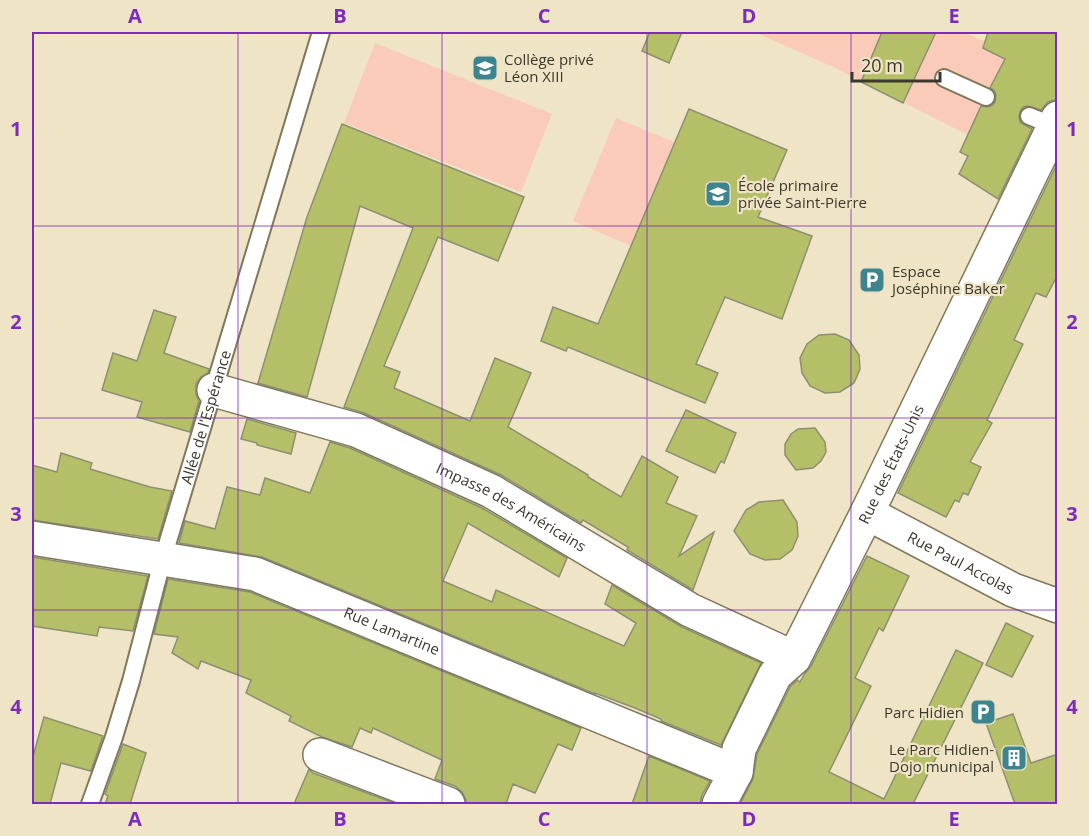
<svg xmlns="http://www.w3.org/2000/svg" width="1089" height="836" font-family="'Open Sans',sans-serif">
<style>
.green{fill:#f9cbb8}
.building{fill:#b5bf67;stroke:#8c9073;stroke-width:1.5}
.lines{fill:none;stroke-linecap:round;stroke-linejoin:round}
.service-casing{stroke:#81775c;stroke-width:20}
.minor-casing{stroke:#81775c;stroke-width:36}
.service{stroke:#fff;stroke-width:16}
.minor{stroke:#fff;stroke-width:33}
.grid{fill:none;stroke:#7b2cbf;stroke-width:1.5;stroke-opacity:0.55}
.labels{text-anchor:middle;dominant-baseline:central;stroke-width:4.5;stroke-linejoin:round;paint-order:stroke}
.poi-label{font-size:15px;fill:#3c382c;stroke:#efe4c6;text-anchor:start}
.street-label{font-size:15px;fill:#3c382c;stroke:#efe4c6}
.neatline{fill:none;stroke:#7b2cbf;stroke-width:2}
.grid-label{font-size:20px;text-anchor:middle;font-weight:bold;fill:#7b2cbf}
</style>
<rect width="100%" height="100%" fill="#efe4c6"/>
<g class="green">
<path d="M754,32h210l86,39 -40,85 -179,-90z"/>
<path d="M375,43l177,71 -31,78 -177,-69z"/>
<path d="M616,118l58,24 -43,104 -58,-25z"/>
</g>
<g class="building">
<path d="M650,32h32l-13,31 -27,-12z"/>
<path d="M882,32h54l-33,71 -42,-21z"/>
<path d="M988,32h70v67l-10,3 -7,8 -13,-4 -5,1 -3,5 -1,5 1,5 12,7 -34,70 -39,-25 9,-18 -8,-4 21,-46 7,1 5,-2 2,-3 1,-7 -2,-5 -4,-2 15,-29 -22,-11z"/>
<path d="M689,109l98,41 -29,67 54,19 -30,83 -57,-22 -29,67 22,9 -13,30 -137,-56 -2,4 -25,-10 12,-34 45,17z"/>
<path d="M342,124l182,73 -26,64 -60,-24 -54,129 16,6 -6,16 76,33 25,-63 36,15 -23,54 80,48v2l33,20 21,-41 36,21 -12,26 31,13 -18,40 35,-24 -21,58 -66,-40 1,-3 -45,-27 -2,3 -80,-48 -137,-62 -20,-6 69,-179 -53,-22 -53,191 -49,-14 49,-166z"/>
<path d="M1058,162v112l-12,23 -10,-4 -22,47 9,4 -36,76 5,3 -22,39 11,5 -13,28 -5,-2 -4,9 -4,-2 -9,17 -48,-24z"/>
<path d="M154,310l22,7 -12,36 45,16 -1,4 -7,4 -5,7v10l3,7 -9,31 -53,-15 5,-15 -40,-12 11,-37 24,8z"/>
<path d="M835,334l14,6 10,15 1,14 -6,14 -14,9 -15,1 -15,-7 -8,-13 -2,-15 7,-14 12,-9z"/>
<path d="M686,410l50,23 -12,30 -3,-2 -6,12 -49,-22z"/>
<path d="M247,419l49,14 -5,21 -34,-9v-2l-16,-4z"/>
<path d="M815,428l10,14 1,10 -5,9 -8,7 -17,2 -11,-15v-11l6,-10 7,-5z"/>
<path d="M330,442l20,6 132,60 85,50 -8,19 -91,-54 -25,58 49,21 4,-12 128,56 12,-23 -31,-19 7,-19 70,42 79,36 -40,82 -60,-24v-2l-26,-11 -40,-15v1l-333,-137 -83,-14 6,-22 30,8 12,-42 33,8 5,-17 45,15z"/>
<path d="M61,453l31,10 -2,6 60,18 22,4 -14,48 -126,-19v-55l25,7z"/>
<path d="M783,500l14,22 1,14 -6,14 -12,9 -15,1 -15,-6 -16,-23 12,-21 13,-8z"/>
<path d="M867,556l42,20 -26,55 -4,-3 -24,50 16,8 -42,86 55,27 72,-149 27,13 -70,141h-173l13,-25 4,-25 33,-67 7,-7 3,2 4,-7 7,-9z"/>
<path d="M32,557l116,19 -15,55 -34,-4 -2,9 -65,-10z"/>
<path d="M168,579l82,13 331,136 -9,22 -14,-6 -23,49 -22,-9 -7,20h-40v-4l-4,-8 -7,-6 -20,-7 7,-19 -69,-32 -2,5 -11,-5 -8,19 -30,-10 -33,-16 2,-5 -45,-23 5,-13 -50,-19 -3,8 -26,-16 6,-16 -24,-3z"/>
<path d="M1006,623l27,13 -21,41 -26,-12z"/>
<path d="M1013,714l18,49 27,-9v50h-43l-29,-81z"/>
<path d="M44,717l59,19 -12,35 -30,-8 -11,41h-18v-44z"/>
<path d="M123,744l23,9 -16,51h-25l3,-8 -3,-2z"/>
<path d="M649,756l61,25 -8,14 -2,9h-68z"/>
<path d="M309,769l4,4 84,31h-103z"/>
</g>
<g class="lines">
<g class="service-casing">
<g id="service">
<path d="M944,78l42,19"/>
<path d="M1029,116l25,10"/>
<path id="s1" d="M90,804l24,-67 17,-56 32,-123 158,-526"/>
</g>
</g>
<g class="minor-casing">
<g id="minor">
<path id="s2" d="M214,390l142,40 135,61 199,119 104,48"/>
<path id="s3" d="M867,513l146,77 45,16"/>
<path id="s4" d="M32,538l223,36 481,198"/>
<path d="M320,755l128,49"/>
<path id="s5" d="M719,804l17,-32 3,-23 36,-74 19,-17 73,-145 191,-395"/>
</g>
</g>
<use href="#service" class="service"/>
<use href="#minor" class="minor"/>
</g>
<path class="grid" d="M238,32v772M442,32v772M647,32v772M851,32v772M32,226h1026M32,418h1026M32,610h1026"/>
<defs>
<g id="school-square" transform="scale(1.35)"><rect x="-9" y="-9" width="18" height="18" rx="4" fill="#3e848f" stroke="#efe4c6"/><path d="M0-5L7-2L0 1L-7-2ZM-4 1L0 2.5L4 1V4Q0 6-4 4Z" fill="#fff"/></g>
<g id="parking-square" transform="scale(1.35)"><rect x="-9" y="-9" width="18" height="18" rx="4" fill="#3e848f" stroke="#efe4c6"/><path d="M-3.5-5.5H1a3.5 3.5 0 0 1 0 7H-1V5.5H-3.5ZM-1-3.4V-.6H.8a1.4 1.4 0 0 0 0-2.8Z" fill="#fff"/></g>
<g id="building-square" transform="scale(1.35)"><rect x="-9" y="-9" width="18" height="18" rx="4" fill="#3e848f" stroke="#efe4c6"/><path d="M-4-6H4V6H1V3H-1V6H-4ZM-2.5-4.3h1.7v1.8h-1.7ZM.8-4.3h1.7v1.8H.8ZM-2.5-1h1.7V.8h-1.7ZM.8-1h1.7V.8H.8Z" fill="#fff"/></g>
</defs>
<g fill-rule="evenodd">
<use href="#school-square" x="485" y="68"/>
<use href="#school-square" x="718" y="194"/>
<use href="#parking-square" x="872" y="280"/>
<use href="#parking-square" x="983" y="712"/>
<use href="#building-square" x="1014" y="758"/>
</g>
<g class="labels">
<g class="poi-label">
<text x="504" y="59">Collège privé<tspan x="504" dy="17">Léon XIII</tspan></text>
<text x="738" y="185">École primaire<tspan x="738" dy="17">privée Saint-Pierre</tspan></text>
<text x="892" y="271">Espace<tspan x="892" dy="17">Joséphine Baker</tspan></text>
<text x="964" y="712" text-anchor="end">Parc Hidien</text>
<text x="994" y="749" text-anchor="end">Le Parc Hidien-<tspan x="994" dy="17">Dojo municipal</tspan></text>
</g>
<g class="street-label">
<text stroke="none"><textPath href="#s1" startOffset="404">Allée de l'Espérance</textPath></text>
<text stroke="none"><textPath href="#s5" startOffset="384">Rue des États-Unis</textPath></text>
<text stroke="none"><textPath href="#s2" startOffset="321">Impasse des Américains</textPath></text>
<text stroke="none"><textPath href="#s3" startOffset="106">Rue Paul Accolas</textPath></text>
<text stroke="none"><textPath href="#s4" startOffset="374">Rue Lamartine</textPath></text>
</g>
</g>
<rect width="1089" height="836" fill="none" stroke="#efe4c6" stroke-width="66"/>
<path d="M852 72v9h88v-9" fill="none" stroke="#3c382c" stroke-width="3"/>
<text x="861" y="72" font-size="18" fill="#3c382c" stroke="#efe4c6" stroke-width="4.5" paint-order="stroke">20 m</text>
<rect x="33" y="33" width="1023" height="770" class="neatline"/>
<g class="grid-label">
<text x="135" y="23">A</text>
<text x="340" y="23">B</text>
<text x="544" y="23">C</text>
<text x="749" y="23">D</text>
<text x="954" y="23">E</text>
<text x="16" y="136">1</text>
<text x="1072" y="136">1</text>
<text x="16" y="329">2</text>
<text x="1072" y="329">2</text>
<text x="16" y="521">3</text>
<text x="1072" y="521">3</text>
<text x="16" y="714">4</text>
<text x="1072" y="714">4</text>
<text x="135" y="826">A</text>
<text x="340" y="826">B</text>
<text x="544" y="826">C</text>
<text x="749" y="826">D</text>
<text x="954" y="826">E</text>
</g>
</svg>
